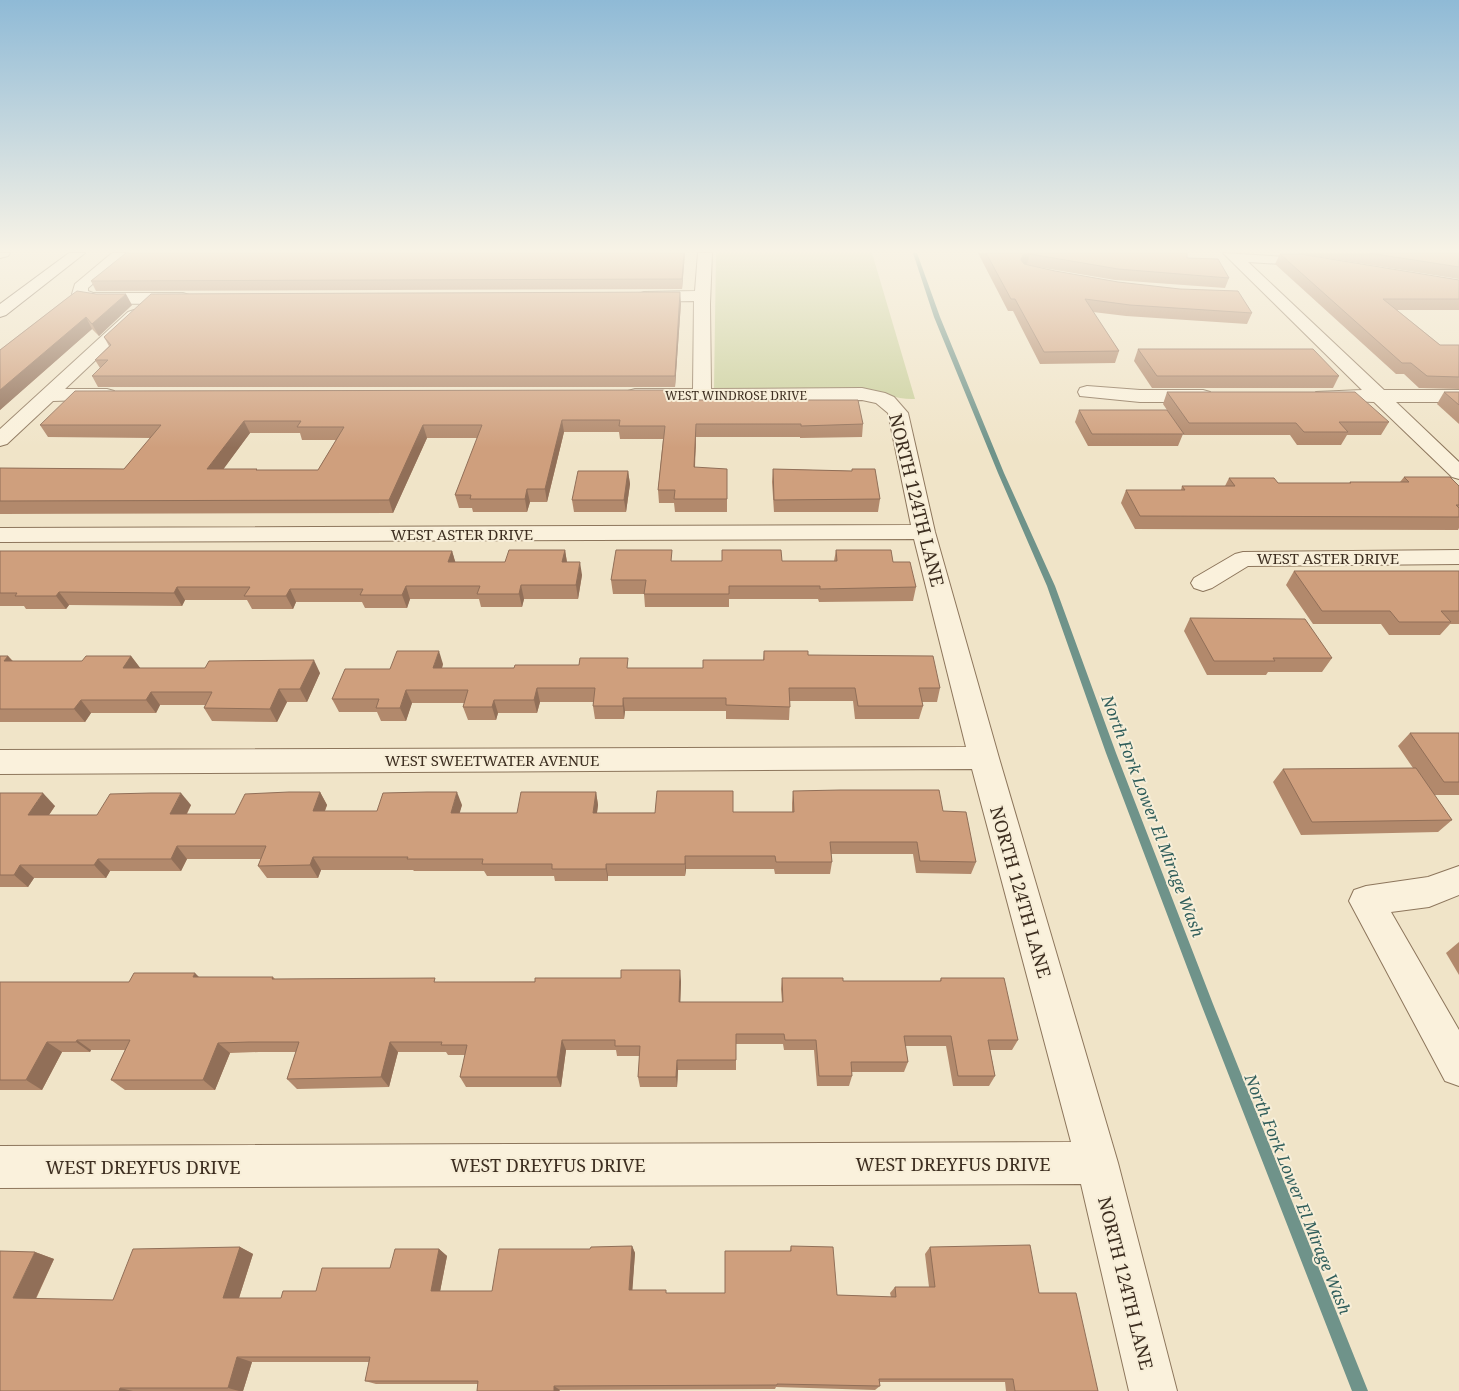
<svg xmlns="http://www.w3.org/2000/svg" width="1459" height="1391" font-family="'Noto Serif',serif">
<style>
.green{fill:#c9cf9b}
.lines{fill:none;stroke-linecap:round;stroke-linejoin:round}
.stream{fill:#6f938a;fill-rule:evenodd}
.minor-casing{stroke:#8d765c;stroke-width:2}
.secondary-casing{stroke:#6f573f;stroke-width:2}
.minor{fill:#faf1dc;fill-rule:evenodd}
.secondary{fill:#faf1dc;fill-rule:evenodd}
.wall{fill:#b2896c;fill-rule:evenodd}
.shaded-wall{fill:#916f58}
.building{fill:#cf9f7d;stroke:#916f58;fill-rule:evenodd}
.labels{text-anchor:middle;dominant-baseline:central;stroke-width:4;stroke-linejoin:round;paint-order:stroke}
.far-street-label{font-size:12px;fill:#3d2e20;stroke:#f7eed8}
.street-label{font-size:15px;fill:#3d2e20;stroke:#f7eed8}
.water-label{font-size:16px;font-style:italic;fill:#2f5d5a;stroke:#f7eed8}
.near-street-label{font-size:18px;fill:#3d2e20;stroke:#f7eed8}
</style>
<rect width="100%" height="100%" fill="#f0e4c8"/>
<path class="green" d="M716,253h156l43,146c-17,1 -34,-7 -51,-10h-150z"/>
<g class="lines">
<path class="stream" d="M913,253h4l23,64 64,156 51,113 61,167 97,251 155,387h-16l-151,-387 -95,-251 -59,-167 -49,-113 -64,-156z"/>
<g class="minor-casing">
<g id="minor">
<path d="M0,253h10l-2,3 -8,2z"/>
<path d="M112,253h16l-40,35v3l5,2h90l6,2 2,3 -2,3 -6,2c-19,0 -101,5 -111,-9l3,-10z"/>
<path d="M698,253h14l-2,51 1,85 151,-1 23,5 9,4 14,16 27,119 64,226 119,405 59,228h-48l-48,-207 -1081,4v-42l1071,-4 -99,-373 -972,5v-24l966,-3 -52,-208 -914,3v-14l911,-3 -23,-112 -12,-10 -14,-3 -227,1 -7,-2 -2,-4 2,-4 7,-2h58l1,-88 -50,1 -6,-2 -2,-3 2,-3 6,-2 51,-1z"/>
<path d="M1223,253l96,6 2,3 -2,3 -5,1 -66,-4 136,128h75v12h-63l63,60v17l-7,-2 -78,-75 -58,-2 -2,-4 2,-4 46,-2z"/>
<path d="M134,310l6,2 2,3 -2,3 -75,71h42l7,2 2,4 -2,4 -61,2 -46,43 -7,2v-17l128,-117z"/>
<path d="M1087,386l53,4h63l7,2 2,4 -2,4 -7,2h-63l-60,-6 -2,-4 2,-4z"/>
<path d="M1459,550v14l-211,2 -36,22 -9,3 -9,-3 -3,-5 3,-5 41,-24 8,-2z"/>
<path d="M1459,866v29l-30,12 -38,5 68,118v56l-14,-5 -96,-180 5,-11 12,-4 62,-9z"/>
</g>
</g>
<g class="secondary-casing">
<path id="secondary" d="M69,253h16l-79,62 -6,2v-13z"/>
</g>
<use href="#minor" class="minor"/>
<use href="#secondary" class="secondary"/>
</g>
<g class="wall">
<path d="M126,253h559l-3,36 -586,2 -5,-10z"/>
<path d="M978,253h209v5l42,20 -4,10 -110,-8 -89,-15 226,48 -5,11 -121,-8 -33,-4 26,39 -4,12 -75,1 -27,-53h-5z"/>
<path d="M1295,253h164v26z"/>
<path d="M1280,254l179,26v30h-62l43,35h19v44l-40,-1 -15,-14h-8l-121,-110z"/>
<path d="M70,296l62,9 -33,31 -7,-7 -92,81v-60z"/>
<path d="M681,303l-6,84h-577l-6,-11 8,-8 -5,-8 14,-14 -5,-9z"/>
<path d="M1138,349l201,27 -6,12h-181l-18,-27z"/>
<path d="M1167,392l222,30 -8,13h-34l-6,10h-44l-7,-10h-106l-1,-1 -5,12h-90l-13,-24 4,-12h88l-4,-6z"/>
<path d="M1444,392h15v32l-22,-20z"/>
<path d="M674,400l189,24 -1,13 -62,1v-1h-104l-1,31 32,1v43h-52l-1,-9h-15l-1,-13 5,-51h-43l-1,-7h-55l-17,70h-17l-3,10h-54l-1,-4h-13l-4,-13 23,-57h-51l-34,75 -393,1v-46l124,1 27,-31 -103,-1 -8,-12zM250,433h50l2,7h34l-18,30h-61l-34,-1z"/>
<path d="M773,469l79,2v-2l28,30 -2,13h-104l-2,-30z"/>
<path d="M628,471l2,13 -4,28h-52l-2,-12z"/>
<path d="M1404,477l55,9v42l-1,2 -323,-1 -14,-26 5,-13h55l1,-4h43l4,-8 49,5h71l1,-1h50z"/>
<path d="M565,550l2,12 15,13 -4,24h-54l-2,8h-41l-2,-8h-69l-3,9h-42l-3,-6h-66l-3,7h-41l-5,-9h-62l-3,6 -113,-1 -3,4h-40l-2,-3h-24v-55h452l3,11h50z"/>
<path d="M836,550l57,12 23,25 -3,14 -94,1 -1,-3h-89v8h-84l-1,-13h-31l-2,-14 62,-19h161z"/>
<path d="M1294,571h165v53h-9l-10,11h-51l-8,-11h-68l-27,-39z"/>
<path d="M1190,618l142,40 -10,14h-54l-2,3h-59l-23,-44z"/>
<path d="M764,651l44,4 132,33 -3,14h-15l1,4 -4,13h-64l-2,-18h-63l-1,19 -63,-1v-8h-101l-1,8h-29l-2,-13v-4h-53l-3,11h-39l-2,7h-28l-5,-13 1,-4h-52l-6,18h-25l-4,-9h-38l-7,-13 58,-30 53,-5 -1,4h261l60,-8z"/>
<path d="M0,656h8l5,5h69l49,-5 9,12 180,5 -13,29h-20l-10,20 -65,-1 -8,-13 1,-3h-45l-4,8h-65l-6,9h-85z"/>
<path d="M1410,733h49v62h-25l18,25 -14,12 -137,3 -28,-53 10,-13 130,-1 -15,-22z"/>
<path d="M793,791l150,20 33,51 -5,12 -55,-1 -3,-19h-82l1,8 -2,12h-55l-1,-5h-88l-1,7h-77v5h-53l-1,-5h-67l-3,-5h-70l-1,-1h-92l-3,8h-51l-9,-12 3,-7h-74l-6,12h-71l-4,7h-72l-6,9h-28v-94l55,13 -6,9h48l94,-10 -4,9h48l85,-22 7,13 -2,6h52l85,-6 -3,8h58l79,-21 2,13 -1,8 195,-1v-9z"/>
<path d="M1459,942v33l-13,-22z"/>
<path d="M199,977h74l2,2 162,3 244,-1 -1,21h102l-1,-13 1,-11 61,3h97l1,-3 77,62 -6,10h-22l5,26 -6,10h-36l-7,-40h-41l3,16 -4,10h-52v4l-3,10h-32l-3,-36h-30l-1,-6h-47v26h-58l-1,17h-37l-2,-10 2,-21h-23l-1,-6h-50l-5,37h-95l-6,-10 5,-22h-17l-2,-3h-48l-9,35 -92,2 -10,-10 9,-27h-37l-29,1 -15,37h-90l-14,-10 14,-30h-34l-1,2h-28l-20,38h-42v-108h129z"/>
<path d="M632,1246l3,7 -3,37 35,3h58l65,-42 1,-5 46,49 54,2 -1,-4 5,-6h34l-4,-33 5,-7 109,46 59,98h-92l-1,-9h-126l1,4 -5,4 -99,-3 -1,2 -215,1 -1,1h-82l1,-7h-102l-11,-3 4,-19h-117l-9,29h-243l35,-139 19,7 -18,40 77,1 127,-53 13,7 -14,44h42l35,-7 74,-23 49,-19 8,7 -7,35h52l98,-42z"/>
</g>
<g class="shaded-wall">
<path d="M684,253h1l-3,36v-10z"/>
<path d="M1030,254l-3,10 -7,2 1,-6 2,-5z"/>
<path d="M680,292l1,11 -6,84v-11z"/>
<path d="M126,294l6,11 -33,31 -7,-12z"/>
<path d="M86,317l6,12 -92,81v-20z"/>
<path d="M562,420l2,12 -17,70 -2,-13z"/>
<path d="M244,421l6,12 -36,49 -7,-13z"/>
<path d="M696,424v13l-2,43v-13z"/>
<path d="M423,425l4,13 -34,75 -4,-13z"/>
<path d="M628,471l2,13 -4,28 -2,-12z"/>
<path d="M527,489l3,13 -3,10 -2,-13z"/>
<path d="M565,550l2,13 -5,-1z"/>
<path d="M452,551l4,13 -8,-2z"/>
<path d="M580,562l2,13 -4,24 -2,-14z"/>
<path d="M521,585l3,14 -2,8 -3,-13z"/>
<path d="M406,586l4,13 -3,9 -5,-13z"/>
<path d="M177,587l8,13 -3,6 -8,-13z"/>
<path d="M290,589l6,13 -3,7 -7,-13z"/>
<path d="M59,592l10,13 -3,4 -10,-13z"/>
<path d="M439,651l4,13 -5,17 -5,-13z"/>
<path d="M8,656l11,13 -15,-8z"/>
<path d="M131,656l10,13 -18,-1z"/>
<path d="M314,660l6,13 -13,29 -7,-13z"/>
<path d="M537,688l3,14 -3,11 -3,-13z"/>
<path d="M279,689l8,13 -10,20 -7,-13z"/>
<path d="M406,690l6,13 -6,18 -6,-13z"/>
<path d="M151,692l9,13 -4,8 -10,-13z"/>
<path d="M623,698l2,13 -1,8 -1,-13z"/>
<path d="M81,700l10,13 -6,9 -11,-13z"/>
<path d="M494,700l4,13 -2,7 -4,-13z"/>
<path d="M320,792l7,13 -7,18 -7,-12z"/>
<path d="M457,792l5,13 -6,21 -5,-13z"/>
<path d="M596,792l2,13 -3,21 -2,-13z"/>
<path d="M43,793l12,13 -15,22 -12,-13z"/>
<path d="M181,793l10,12 -11,21 -10,-12z"/>
<path d="M177,846l10,13 -6,12 -10,-12z"/>
<path d="M685,856l1,13 -1,7z"/>
<path d="M313,857l8,13 -3,8 -8,-13z"/>
<path d="M98,859l12,12 -4,7 -12,-13z"/>
<path d="M606,864l2,12v5l-2,-12z"/>
<path d="M20,865l14,13 -6,9 -14,-12z"/>
<path d="M680,970l1,11 -1,32 -1,-11z"/>
<path d="M195,973l11,11 -13,-7z"/>
<path d="M77,1040l14,10 -1,2 -14,-10z"/>
<path d="M562,1040l4,10 -5,37 -4,-10z"/>
<path d="M47,1042l15,10 -20,38 -16,-10z"/>
<path d="M390,1042l8,10 -9,35 -8,-10z"/>
<path d="M218,1043l12,10 -15,37 -12,-10z"/>
<path d="M677,1060l1,10 -1,17 -1,-10z"/>
<path d="M632,1246l3,7 -3,43 -3,-6z"/>
<path d="M240,1247l13,7 -16,50 -14,-6z"/>
<path d="M439,1249l8,7 -8,41 -8,-6z"/>
<path d="M35,1252l19,7 -21,45 -20,-6z"/>
<path d="M237,1357l15,5 -9,29h-4l-11,-3z"/>
<path d="M554,1386l6,4 -1,1h-5z"/>
<path d="M120,1388l13,3h-14z"/>
</g>
<g class="building">
<path d="M126,253h558l-2,26 -591,2z"/>
<path d="M986,253h201v5l31,1 11,19 -111,-9 -88,-15 -7,1 -2,5 3,4 31,7 63,11 62,7 58,2 14,22 -122,-8 -45,-6 34,52 -75,1 -29,-53h-4z"/>
<path d="M1369,253h90v14z"/>
<path d="M1280,254h20l159,26v19h-76l57,46h19v32l-32,-1 -16,-13h-9z"/>
<path d="M77,291l19,3h30l-34,30 -6,-7 -86,73v-40l70,-54z"/>
<path d="M680,292l-5,84h-583l16,-16h-13l16,-15 -7,-8 47,-43z"/>
<path d="M1138,349h175l26,27h-182z"/>
<path d="M673,390l-1,10h186l5,24 -62,2v-2h-105l-2,43 33,2v30h-53l1,-9h-17l7,-64h-46l1,-6h-58l-17,69h-18l-2,10h-55l1,-4h-16l27,-70h-59l-34,75 -389,1v-33l124,1 37,-44h-121l35,-34zM244,421h57l-4,6h47l-26,43h-62l1,-1h-50z"/>
<path d="M1167,392h188l34,30h-50l9,10h-44l-8,-9h-107z"/>
<path d="M1444,392h15v13z"/>
<path d="M1079,410h88l17,24h-92z"/>
<path d="M773,469l79,2v-2h23l5,30 -106,1z"/>
<path d="M578,471h50l-4,29h-52z"/>
<path d="M1404,477h46l9,9v19h-3l3,3v9l-319,-1 -14,-26h59l-3,-4h53l-6,-8h45l4,5h73l-1,-1h59z"/>
<path d="M509,550h56l-3,12h18l-4,23h-55l-2,9h-42l3,-8h-74l-4,9h-42l3,-6h-73l-4,7h-42l6,-9h-73l-3,6 -115,-1 -3,4h-41l2,-3h-17v-42h452l-4,11h57z"/>
<path d="M616,550h56l-1,11h51v-11h59l1,11h55l-1,-11h55l2,12h17l6,25 -96,2v-3h-91v8h-85l2,-14h-35z"/>
<path d="M1294,571h165v40h-18l10,11h-52l-9,-11h-68z"/>
<path d="M1190,618l115,1 27,39h-59l2,3h-61z"/>
<path d="M397,651h42l-6,17h81l1,-3h64l1,-7h48l-1,10h76v-8h61v-9h44v4l125,1 7,32h-21l4,18h-65l-3,-18h-66l1,19 -64,-2v-7h-103v8h-30l2,-18h-58l-3,12h-40l-2,7h-29l5,-17h-62l-6,18h-24l3,-9h-47l13,-30h45z"/>
<path d="M0,656h8l-4,5h78l4,-5h45l-8,12h82l4,-7 105,-1 -14,29h-21l-9,20 -66,-1 8,-16h-61l-5,8h-65l-7,9h-74z"/>
<path d="M1410,733h49v49h-15z"/>
<path d="M1416,768l36,52 -140,2 -29,-53z"/>
<path d="M840,790h99l4,21 23,1 10,50 -56,-1 -3,-19h-87l2,20h-56l-1,-6h-90v8h-79v5h-54v-5h-70l1,-5h-76l1,-2h-95l-3,8 -52,1 8,-20h-89l-6,13h-73l-4,6h-74l-6,10h-14v-82h43l-15,22h69l13,-21 41,-1h30l-11,21h65l10,-20 44,-2h31l-7,19h64l6,-18 44,-1h30l-6,21h66l4,-21h75l-3,21h62l2,-22h76v21h61l-1,-21z"/>
<path d="M621,970h59l-1,32h104l-1,-24h61v3h98v-3h63l14,62h-30l7,36h-37l-7,-40h-47l4,26h-57l1,14h-33l-3,-36h-31l-1,-6h-48v26h-59l-1,17h-38l2,-31h-25v-6h-53l-5,37h-97l7,-32h-26l1,-3h-52l-9,35 -94,2 12,-37h-50l-31,1 -15,37h-92l19,-40h-53l-1,2h-29l-21,38h-26v-98h129l5,-9h61l-2,4h80l-1,2 163,-1 -1,4h101v-4h86z"/>
<path d="M1030,1245l9,48h37l22,98h-83l-2,-12h-134l1,7 -103,-2v1l-223,1v5h-77l1,-10h-113l5,-24h-133l-9,31h-108l-1,3h-119v-140l35,1 -22,46 100,2 20,-51 107,-2 -17,51h58l2,-7h33l6,-23h68l5,-19h44l-8,42h61l7,-42h91l1,-2 41,-1 -3,44h37v3h59v-42h66v-5l42,1 4,48 59,2 -1,-10h40l-5,-40z"/>
</g>
<linearGradient id="sky" x2="0" y2="1"><stop stop-color="#8fbad6"/><stop offset="0.56" stop-color="#f8f3e6"/><stop offset="1" stop-color="#f8f3e6" stop-opacity="0"/></linearGradient>
<rect width="1459" height="448" fill="url(#sky)"/>
<g class="labels">
<g class="far-street-label">
<text x="736" y="395">WEST WINDROSE DRIVE</text>
</g>
<g class="street-label">
<text x="462" y="534">WEST ASTER DRIVE</text>
<text x="1328" y="558">WEST ASTER DRIVE</text>
<text x="492" y="760">WEST SWEETWATER AVENUE</text>
</g>
<g class="water-label">
<text transform="translate(1153 816) rotate(69)">North Fork Lower El Mirage Wash</text>
<text transform="translate(1298 1194) rotate(68)">North Fork Lower El Mirage Wash</text>
</g>
<g class="near-street-label">
<text transform="translate(917 500) rotate(76)">NORTH 124TH LANE</text>
<text transform="translate(1021 892) rotate(74)">NORTH 124TH LANE</text>
<text x="953" y="1164">WEST DREYFUS DRIVE</text>
<text x="548" y="1165">WEST DREYFUS DRIVE</text>
<text x="143" y="1167">WEST DREYFUS DRIVE</text>
<text transform="translate(1126 1283) rotate(76)">NORTH 124TH LANE</text>
</g>
</g>
</svg>
